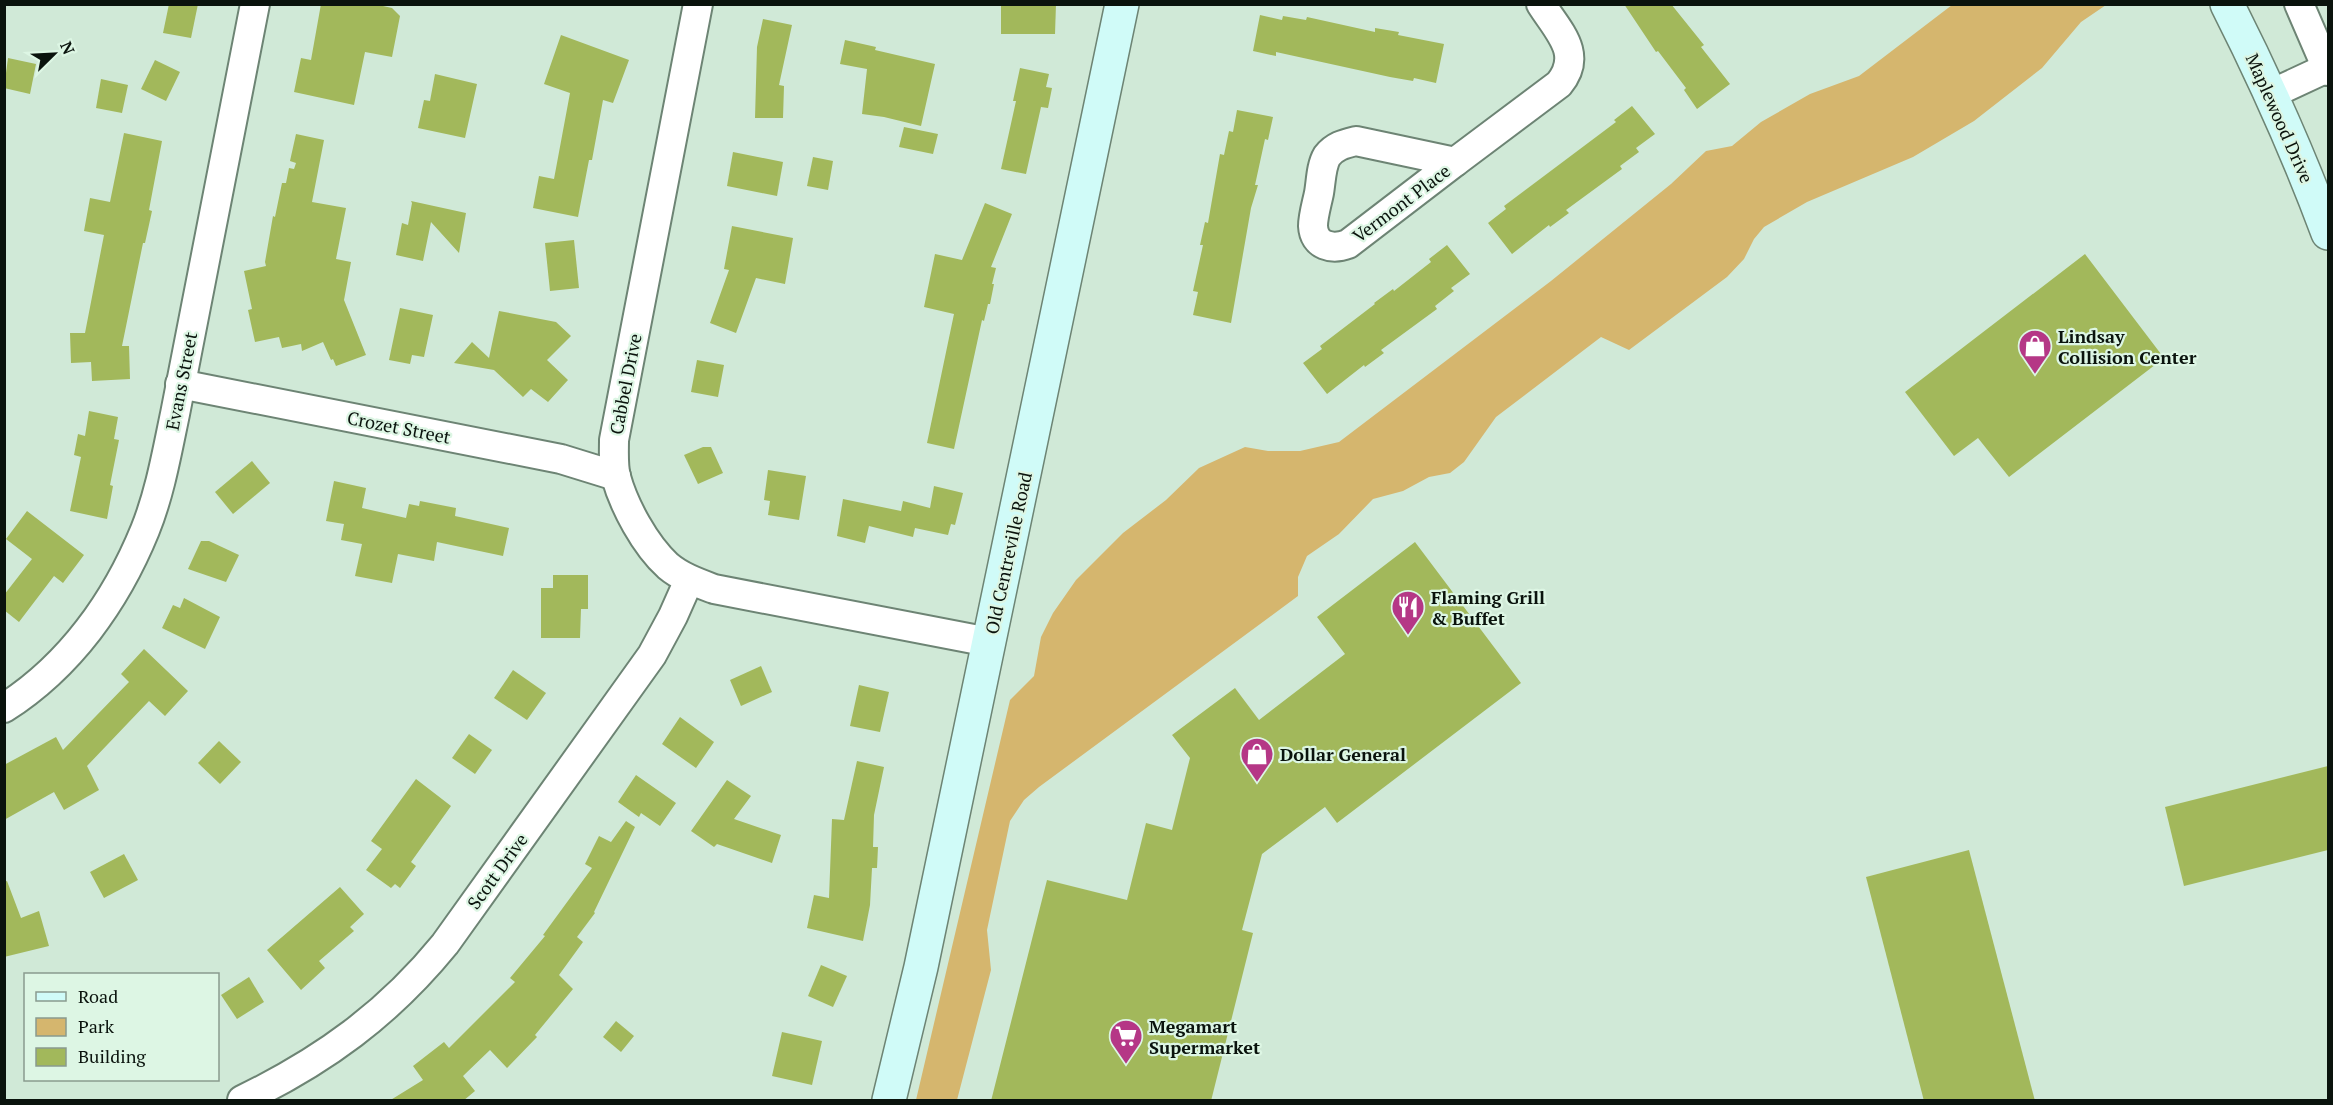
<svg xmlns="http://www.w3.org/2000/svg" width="2333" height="1105" font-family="'PT Serif',serif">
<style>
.green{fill:#d5b66e}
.building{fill:#a2b85b}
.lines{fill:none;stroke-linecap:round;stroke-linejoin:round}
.street-casing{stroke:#6d8474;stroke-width:32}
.secondary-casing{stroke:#6d8474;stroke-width:36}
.street{stroke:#fff;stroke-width:28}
.secondary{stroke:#d0fbf8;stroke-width:33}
.labels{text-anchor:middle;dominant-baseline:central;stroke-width:4.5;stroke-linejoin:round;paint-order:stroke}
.street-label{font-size:18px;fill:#0a130d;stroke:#ddf6e4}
.poi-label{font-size:18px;font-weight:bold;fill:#0a130d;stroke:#ddf6e4;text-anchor:start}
</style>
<rect width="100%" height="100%" fill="#d0e9d7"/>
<path class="green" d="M1952,5h154l-25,17 -39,46 -68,53 -61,36 -106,45 -43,25 -10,12 -10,20 -17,18 -98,73 -28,-13 -105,80 -32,45 -14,11 -21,4 -26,14 -30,8 -34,35 -32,22 -9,21v19l-259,191 -15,13 -14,21 -23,109 4,40 -34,130h-41l94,-400 24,-24 7,-39 12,-24 23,-33 47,-47 43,-33 33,-32 46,-21 23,4h32l39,-9 212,-161 120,-97 35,-33 26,-5 29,-24 49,-28 49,-18z"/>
<g class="building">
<path d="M169,4h29l-7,34 -28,-5z"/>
<path d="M321,4h53l18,4 8,8 -8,41 -27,-5 -11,53 -60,-13 7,-34 10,2z"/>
<path d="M1001,4h55l-1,30h-54z"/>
<path d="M1624,4h47l33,41 -3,2 29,37 -33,25 -13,-19 2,-2 -28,-37 -2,1z"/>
<path d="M1260,15l22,5 1,-4 23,4 1,-3 68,15v-4l24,4 -1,3 46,9 -8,39 -22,-5 -1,3 -23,-4 -114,-25v4l-23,-5z"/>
<path d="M763,19l29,6 -13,60 5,1 -1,32h-28l2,-71z"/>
<path d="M561,35l68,25 -16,43 -10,-3 -11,60h-3l-11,57 -45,-9 6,-32 15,3 16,-86 -26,-9z"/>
<path d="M845,40l31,7 -1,3 60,14 -14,62 -37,-9 -22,-3 5,-45 -27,-5z"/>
<path d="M8,58l28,6 -6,30 -26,-6z"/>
<path d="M155,60l25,12 -14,29 -25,-12z"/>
<path d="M1020,68l29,6 -3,13 6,1 -4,20 -7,-1 -15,67 -25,-5 15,-68h-3z"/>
<path d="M435,74l42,10 -12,54 -47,-10 6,-28 6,1z"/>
<path d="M101,79l27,6 -6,28 -26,-5z"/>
<path d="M1632,106l23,28 -19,14 3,4 -19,14 2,3 -56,41 3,3 -19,14 -1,-2 -37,29 -24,-31 18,-14 -2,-3 112,-84 -2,-2z"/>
<path d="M1237,110l36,7 -5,23 -3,-1 -10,46h3l-7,23 -20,115 -38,-8 5,-23 -5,-1 10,-46h-3l5,-23 3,1 12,-69 4,1 5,-24 4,1z"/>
<path d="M904,127l34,7 -5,20 -34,-7z"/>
<path d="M124,133l38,8 -13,69 3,1 -7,32h-2l-21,103h7l1,33 -38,2 -1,-19 -20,1 -1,-30h15l19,-98 -20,-4 6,-33 20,4z"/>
<path d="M296,134l28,6 -12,62 34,6 -10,51 15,3 -7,38 22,55 -30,11 -3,-7 -2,1 -8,-18 -21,9 -1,-7 -19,4 -3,-11 -24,5 -7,-32 4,-1 -8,-38 22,-5 -1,-4 8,-46 2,1 7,-34h4l3,-15 5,1 2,-6 -6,-2z"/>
<path d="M733,152l50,10 -6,34 -50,-10z"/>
<path d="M813,157l20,4 -5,29 -21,-4z"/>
<path d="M411,201l55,12 -7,40 -28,-31 -8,39 -27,-6 6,-32 6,2 4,-22z"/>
<path d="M985,203l27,11 -21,53 5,1 -4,16h2l-4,20h-2l-4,17 -2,-1 -28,129 -27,-6 27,-129 -30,-7 11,-53 27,6z"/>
<path d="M732,226l61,12 -8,46 -29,-6 -20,55 -26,-10 19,-53 -5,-1z"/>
<path d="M574,240l5,48 -29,3 -5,-48z"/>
<path d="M1447,245l23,29 -19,14 3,3 -19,15 2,3 -56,41 3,3 -19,14 -1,-2 -37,29 -24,-31 19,-14 -2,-3 55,-42 -1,-1 19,-14 1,2 37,-29 -2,-3z"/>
<path d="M2085,254l79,104 -155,119 -31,-39 -24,18 -49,-64z"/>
<path d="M400,308l33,7 -9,42 -12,-2 -2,9 -21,-4z"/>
<path d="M499,311l57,11 15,14 -24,24 21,20 -20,22 -17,-13 -8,8 -29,-27 -40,-7 18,-21 17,16z"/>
<path d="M697,360l27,5 -6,32 -27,-5z"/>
<path d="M89,411l29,6 -4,22 5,1 -9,45 3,1 -6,33 -37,-8 11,-54 -7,-2 4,-21 7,2z"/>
<path d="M703,447h8l12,26 -25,11 -14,-29z"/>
<path d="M252,461l18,22 -37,31 -18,-22z"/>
<path d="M768,470l38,6 -7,44 -31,-5 2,-14 -6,-1z"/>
<path d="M334,481l32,7 -4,20 44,10 3,-14 10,2 1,-5 36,7 -1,8 54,12 -6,28 -66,-14 -3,19 -36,-7 -6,29 -37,-7 7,-32 -21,-4 3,-16 -18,-3z"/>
<path d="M934,486l29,7 -8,32 -4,-1 -3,11 -33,-7 -2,9 -44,-11 -4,17 -28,-7 6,-37 58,12 2,-10 27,7z"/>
<path d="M27,511l57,44 -21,28 -9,-7 -35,46 -15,-12v-15l28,-36 -26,-20z"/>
<path d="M201,541h8l30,14 -13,27 -38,-13z"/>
<path d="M1415,542l106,141 -184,140 -12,-16 -63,47 -20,76 11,3 -42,168h-220l56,-221 80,20 19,-77 26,7 18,-72 -18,-23 63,-47 24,32 86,-66 -28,-37z"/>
<path d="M553,575h35v34h-7l-1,29h-39v-50h12z"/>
<path d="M184,598l36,19 -15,32 -43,-21 11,-23 7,3z"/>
<path d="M144,649l44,42 -23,25 -16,-15 -62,65 12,24 -35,20 -10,-18 -50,28v-55l52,-28 7,13 66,-68 -8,-8z"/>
<path d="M761,666l11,26 -31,14 -11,-26z"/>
<path d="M513,670l33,23 -19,27 -33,-22z"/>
<path d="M859,685l30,7 -9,40 -30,-6z"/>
<path d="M680,717l34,25 -18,26 -34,-24z"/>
<path d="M469,734l23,16 -17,24 -23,-16z"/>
<path d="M219,741l22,21 -21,22 -22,-21z"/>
<path d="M857,761l27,6 -10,48 -1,32h5l-1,21h-5l-2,37 -7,36 -56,-13 7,-33 15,3 3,-79 12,1z"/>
<path d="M2328,766v84l-144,36 -19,-79z"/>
<path d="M636,775l40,28 -16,23 -19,-13 -2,4 -21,-15z"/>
<path d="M416,779l35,27 -40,56 5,4 -16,22 -5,-4 -4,4 -25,-18 16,-21 -11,-8z"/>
<path d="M727,780l24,16 -17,23 47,16 -9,28 -55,-19 -3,3 -23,-16z"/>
<path d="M626,821l9,6 -41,85 1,1 -18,24 6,5 -24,33 14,14 -38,46 2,2 -30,31 -17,-18 -27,26 12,15 -12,10h-74l34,-21 -10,-14 31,-24 5,6 66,-66 -5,-4 35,-42 -2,-1 49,-67 -7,-4 14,-28 12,6z"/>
<path d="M1969,850l66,251h-111l-58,-224z"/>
<path d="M124,854l14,26 -34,18 -14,-26z"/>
<path d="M7,881l14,37 18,-7 10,35 -45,11v-75z"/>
<path d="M340,887l24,27 -14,13 4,4 -35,30 6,7 -24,22 -34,-40z"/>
<path d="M821,965l26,11 -14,31 -25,-11z"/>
<path d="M249,977l15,25 -27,17 -16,-24z"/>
<path d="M616,1021l18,15 -13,16 -18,-15z"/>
<path d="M782,1032l40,9 -10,44 -40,-9z"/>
</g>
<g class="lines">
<g class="street-casing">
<g id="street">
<path d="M698,4l-84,436c0,12 -1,26 2,37 8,29 29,68 52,89 13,11 30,17 46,23l275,53"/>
<path d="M2299,4l29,67"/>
<path d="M2271,94l56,-26"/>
<path d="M1356,141l99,21 -107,82c-16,6 -34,2 -35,-18 0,-10 4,-23 6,-33 2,-11 2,-27 8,-37 8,-10 17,-12 29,-15z"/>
<path d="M1455,162l104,-78c25,-30 -1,-53 -18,-80"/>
<path d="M180,384l381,75 55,17"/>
<path d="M4,708c66,-42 112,-107 141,-178 15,-37 22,-78 30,-116l80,-410"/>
<path d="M242,1100c81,-39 146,-86 203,-156l207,-289 21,-39 16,-36"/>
</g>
</g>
<g class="secondary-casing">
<g id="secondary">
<path d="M2227,4c38,75 72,151 101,229"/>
<path d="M889,1100l32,-133 201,-963"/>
</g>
</g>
<use href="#street" class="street"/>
<use href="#secondary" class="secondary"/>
</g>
<defs>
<g id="shop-pin" transform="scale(1.725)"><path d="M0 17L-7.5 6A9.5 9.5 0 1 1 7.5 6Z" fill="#b53786" stroke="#ddf6e4"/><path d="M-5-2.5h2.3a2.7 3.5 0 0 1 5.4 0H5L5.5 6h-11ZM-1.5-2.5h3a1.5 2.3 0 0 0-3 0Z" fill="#fff"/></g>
<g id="restaurant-pin" transform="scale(1.725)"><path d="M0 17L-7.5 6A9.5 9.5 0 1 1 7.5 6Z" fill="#b53786" stroke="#ddf6e4"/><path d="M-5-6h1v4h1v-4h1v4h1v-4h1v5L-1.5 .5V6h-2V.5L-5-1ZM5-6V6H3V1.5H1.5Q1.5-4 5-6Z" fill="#fff"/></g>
<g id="supermarket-pin" transform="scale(1.725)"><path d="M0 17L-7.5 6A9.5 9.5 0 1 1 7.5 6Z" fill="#b53786" stroke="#ddf6e4"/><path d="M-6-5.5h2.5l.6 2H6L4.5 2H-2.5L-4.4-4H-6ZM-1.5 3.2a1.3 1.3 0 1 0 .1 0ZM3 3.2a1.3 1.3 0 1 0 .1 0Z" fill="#fff"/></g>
</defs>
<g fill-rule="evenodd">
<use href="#shop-pin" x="2035" y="346"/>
<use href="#restaurant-pin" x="1408" y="607"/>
<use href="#shop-pin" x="1257" y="754"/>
<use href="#supermarket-pin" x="1126" y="1036"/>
</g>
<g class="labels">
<g class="street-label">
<text transform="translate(2280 118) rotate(66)">Maplewood Drive</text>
<text transform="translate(1401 203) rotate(-37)">Vermont Place</text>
<text transform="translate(181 381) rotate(-79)">Evans Street</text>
<text transform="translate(625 384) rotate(-79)">Cabbel Drive</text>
<text transform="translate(399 427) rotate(11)">Crozet Street</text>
<text transform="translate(1008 553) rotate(-78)">Old Centreville Road</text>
<text transform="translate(497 871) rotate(-54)">Scott Drive</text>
</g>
<g class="poi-label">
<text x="2058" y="336">Lindsay<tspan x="2058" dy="21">Collision Center</tspan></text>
<text x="1431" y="597">Flaming Grill<tspan x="1431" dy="21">&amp; Buffet</tspan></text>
<text x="1280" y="754">Dollar General</text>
<text x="1149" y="1026">Megamart<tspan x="1149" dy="21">Supermarket</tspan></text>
</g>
</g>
<rect width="2333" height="1105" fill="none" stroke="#0a130d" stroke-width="12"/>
<rect x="24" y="973" width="195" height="108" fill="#ddf6e4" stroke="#899b8e" stroke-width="1.5"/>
<rect x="36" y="992" width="30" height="9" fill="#d0fbf8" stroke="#899b8e" stroke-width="1.5"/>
<text x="78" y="1003" font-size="18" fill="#0a130d">Road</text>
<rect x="36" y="1018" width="30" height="18" fill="#d5b66e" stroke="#899b8e" stroke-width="1.5"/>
<text x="78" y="1033" font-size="18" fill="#0a130d">Park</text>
<rect x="36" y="1048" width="30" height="18" fill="#a2b85b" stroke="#899b8e" stroke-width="1.5"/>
<text x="78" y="1063" font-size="18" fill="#0a130d">Building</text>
<g transform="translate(54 54) rotate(66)" stroke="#ddf6e4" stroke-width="4.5" paint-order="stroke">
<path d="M0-4.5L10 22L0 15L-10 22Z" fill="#0a130d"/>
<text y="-9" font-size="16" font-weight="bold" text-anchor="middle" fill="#0a130d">N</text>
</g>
</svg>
